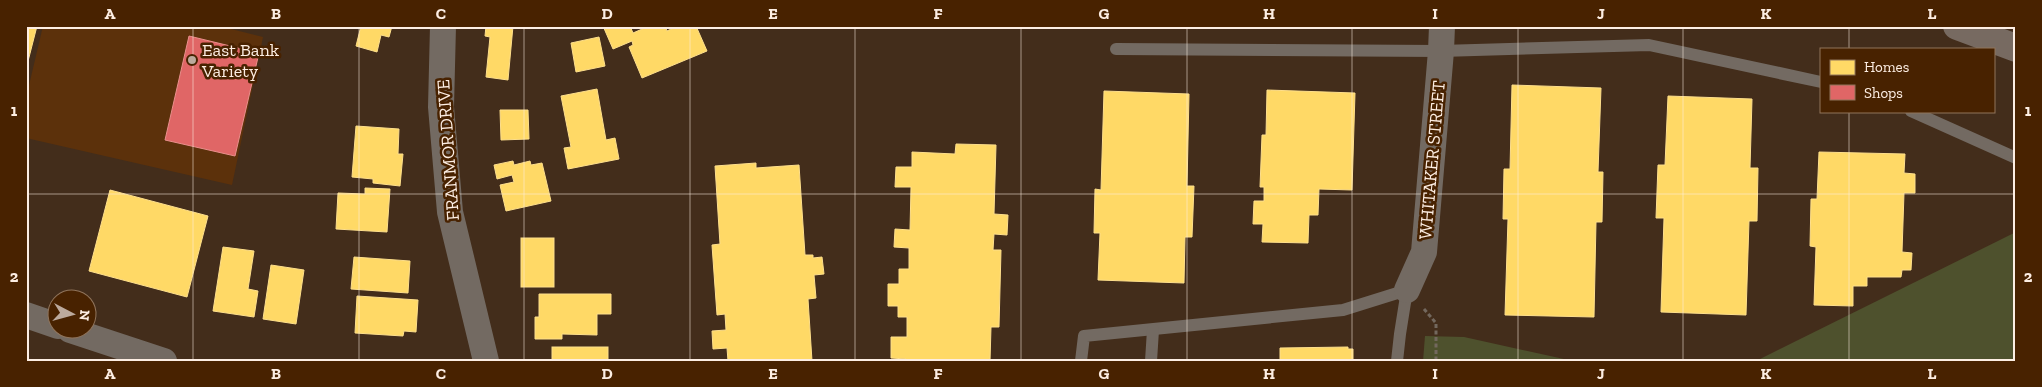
<svg xmlns="http://www.w3.org/2000/svg" width="2042" height="387" font-family="'Zilla Slab',serif">
<style>
.built{fill:#5c310b}
.green{fill:#4e512d}
.homes{fill:#ffd966;stroke:#fedf8c}
.shops{fill:#e06666;stroke:#e98f8c}
.lines{fill:none;stroke-linecap:round;stroke-linejoin:round}
.path{stroke:#73685e;stroke-width:3;stroke-dasharray:4 2.5;stroke-linecap:butt}
.lane{stroke:#736a62;stroke-width:12}
.street{stroke:#736a62;stroke-width:26}
.secondary{stroke:#776a61;stroke-width:28}
.grid{fill:none;stroke:#fdeee3;stroke-width:1;stroke-opacity:0.55}
.poi-dot{fill:#bcaa9d;stroke:#482200;stroke-width:2}
.labels{text-anchor:middle;dominant-baseline:central;stroke-width:5;stroke-linejoin:round;paint-order:stroke}
.poi-label{font-size:18px;fill:#fdeee3;stroke:#482200;text-anchor:start}
.street-label{font-size:18px;fill:#fdeee3;stroke:#482200}
.neatline{fill:none;stroke:#fdeee3;stroke-width:2}
.grid-label{font-size:16px;text-anchor:middle;font-weight:bold;fill:#fdeee3}
</style>
<rect width="100%" height="100%" fill="#432d1b"/>
<path class="built" d="M43,26h176l44,11 -31,148 -206,-47v-40z"/>
<g class="green">
<path d="M2016,232v129h-260z"/>
<path d="M1425,336l39,1 109,24h-150z"/>
</g>
<g class="homes">
<path d="M26,26h11l-11,43z"/>
<path d="M361,26h31l-3,11 -8,-2 -4,17 -21,-6z"/>
<path d="M486,26h27l-5,54 -22,-3 4,-40 -5,-1z"/>
<path d="M603,26h27l3,7 16,-7h16l2,5 10,-5h19l11,25 -65,27 -13,-31 4,-2 -1,-4 -19,8z"/>
<path d="M599,37l6,29 -29,6 -5,-29z"/>
<path d="M1512,85l89,3 -3,84h5l-1,50h-6l-2,95 -89,-2 3,-96h-5l1,-50h6z"/>
<path d="M597,89l9,51 9,-2 4,21 -51,10 -4,-21 7,-1 -10,-51z"/>
<path d="M1267,90l88,3 -3,97 -33,-1 -1,26h-9l-1,28 -46,-1 1,-18h-10l1,-23h10v-14h-4l2,-52h4z"/>
<path d="M1104,91l85,3 -2,92h7l-2,51h-7l-1,46 -86,-3 2,-47h-6l1,-44 6,1z"/>
<path d="M1668,96l84,3 -2,69h8l-1,53h-8l-3,94 -85,-3 3,-94h-8l2,-53h7z"/>
<path d="M500,110h28l1,29 -28,1z"/>
<path d="M356,126l43,3 -1,25h5l-3,32 -27,-3v-4l-21,-2z"/>
<path d="M956,144l40,1 -2,69 14,1 -1,20 -13,-1 -1,16h8l-2,77h-8l-1,34h-84v-2l-15,-1v-21h16v-20h-9v-11h-10v-22h11v-15h10v-21l-15,-1 1,-18 15,1 1,-43h-16l1,-20h16v-15l43,2z"/>
<path d="M1819,152l86,2 -1,19 11,1v19h-11l-2,59 10,1 -1,17h-9l-1,7h-34v9h-14v20l-39,-1 2,-58 -6,-1 1,-47h6z"/>
<path d="M513,161l1,4 16,-4 1,4 11,-2 9,38 -45,10 -6,-26 14,-3 -2,-7 -15,4 -3,-14z"/>
<path d="M756,163v5l43,-3 6,90h8v3l9,-1 2,17 -10,1 2,23 -8,1 4,62h-84l-1,-13 -14,1 -1,-18 14,-1 -1,-16 -8,1 -5,-70 8,-1 -5,-78z"/>
<path d="M365,188l25,1 -3,43 -51,-3 2,-36 27,1z"/>
<path d="M110,190l98,26 -21,81 -98,-26z"/>
<rect x="521" y="238" width="33" height="49"/>
<path d="M223,247l31,4 -6,38 10,2 -4,26 -41,-6z"/>
<path d="M354,257l56,4 -2,32 -57,-4z"/>
<path d="M271,265l33,5 -8,54 -33,-5z"/>
<path d="M539,294h72v20h-14v21l-35,-1v5h-27v-22h4z"/>
<path d="M357,296l61,4 -2,32 -12,-1 -1,5 -48,-3z"/>
<rect x="552" y="347" width="56" height="14"/>
<path d="M1348,347v2h5v12h-73v-13z"/>
</g>
<path class="shops" d="M189,36l70,17 -24,103 -70,-16z"/>
<g class="lines">
<path class="path" d="M1424,309l12,14v38"/>
<g class="lane">
<path d="M1116,49l325,2 208,-6 172,37"/>
<path d="M1911,111l105,47"/>
<path d="M1081,361l3,-25 259,-26 64,-20 -7,44 -3,27"/>
<path d="M1151,361l2,-31"/>
</g>
<g class="street">
<path d="M443,26l-2,81 9,105 36,149"/>
<path d="M1407,290l17,-38 17,-201 1,-25"/>
<path d="M26,315l32,11"/>
<path d="M70,330l94,31"/>
</g>
<path class="secondary" d="M1957,26l59,22"/>
</g>
<path class="grid" d="M193,26v335M359,26v335M524,26v335M690,26v335M855,26v335M1021,26v335M1187,26v335M1352,26v335M1518,26v335M1683,26v335M1849,26v23M1849,111v250M26,194h1990"/>
<circle class="poi-dot" cx="192" cy="60" r="5"/>
<g class="labels">
<g class="poi-label">
<text x="202" y="50">East Bank<tspan x="202" dy="21">Variety</tspan></text>
</g>
<g class="street-label">
<text transform="translate(448 150) rotate(-94)">FRANMOR DRIVE</text>
<text transform="translate(1432 160) rotate(-85)">WHITAKER STREET</text>
</g>
</g>
<rect width="2042" height="387" fill="none" stroke="#482200" stroke-width="55"/>
<rect x="1820" y="48" width="175" height="65" fill="#482200" stroke="#90745b"/>
<rect x="1830" y="60" width="25" height="15" fill="#ffd966" stroke="#90745b"/>
<text x="1864" y="72" font-size="15" fill="#fdeee3">Homes</text>
<rect x="1830" y="85" width="25" height="15" fill="#e06666" stroke="#90745b"/>
<text x="1864" y="98" font-size="15" fill="#fdeee3">Shops</text>
<g transform="translate(72 314) rotate(96)"><circle r="24" fill="#482200" stroke="#90745b"/>
<path d="M0-4L9 19L0 12L-9 19Z" fill="#bcaa9d"/>
<text y="-8" font-size="14" font-weight="bold" text-anchor="middle" fill="#fdeee3">N</text>
</g>
<rect x="28" y="28" width="1986" height="332" class="neatline"/>
<g class="grid-label">
<text x="110" y="19">A</text>
<text x="276" y="19">B</text>
<text x="441" y="19">C</text>
<text x="607" y="19">D</text>
<text x="773" y="19">E</text>
<text x="938" y="19">F</text>
<text x="1104" y="19">G</text>
<text x="1269" y="19">H</text>
<text x="1435" y="19">I</text>
<text x="1601" y="19">J</text>
<text x="1766" y="19">K</text>
<text x="1932" y="19">L</text>
<text x="14" y="116">1</text>
<text x="2028" y="116">1</text>
<text x="14" y="282">2</text>
<text x="2028" y="282">2</text>
<text x="110" y="379">A</text>
<text x="276" y="379">B</text>
<text x="441" y="379">C</text>
<text x="607" y="379">D</text>
<text x="773" y="379">E</text>
<text x="938" y="379">F</text>
<text x="1104" y="379">G</text>
<text x="1269" y="379">H</text>
<text x="1435" y="379">I</text>
<text x="1601" y="379">J</text>
<text x="1766" y="379">K</text>
<text x="1932" y="379">L</text>
</g>
</svg>
